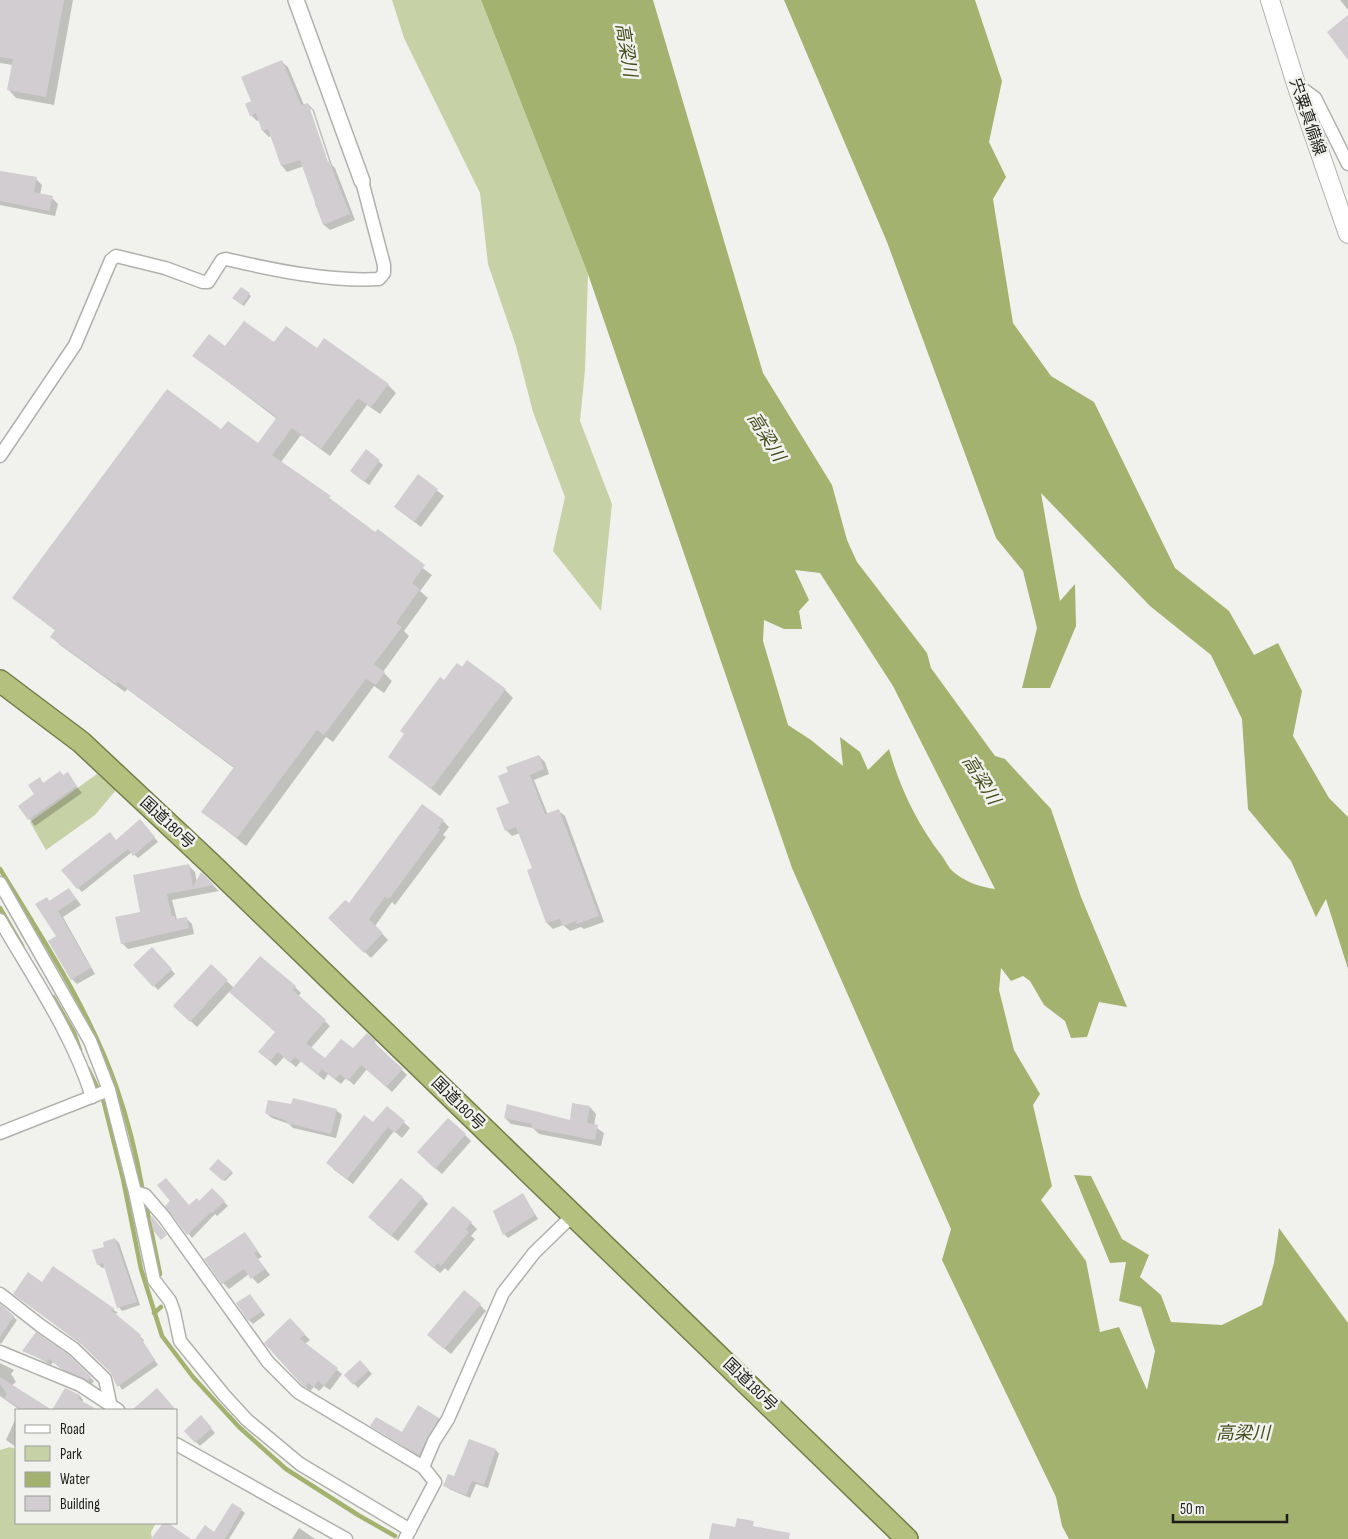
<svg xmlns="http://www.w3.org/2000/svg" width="1348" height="1539" font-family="'Sofia Sans Condensed','Noto Sans JP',sans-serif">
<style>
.green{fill:#c7d1a6}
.water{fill:#a4b270;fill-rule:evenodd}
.shadow{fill:#0003;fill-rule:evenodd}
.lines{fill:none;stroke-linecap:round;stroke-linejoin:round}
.stream{stroke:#a4b270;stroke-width:4.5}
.building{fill:#d1cdd1}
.minor-casing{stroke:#b0b1ac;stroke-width:15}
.tertiary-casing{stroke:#b0b1ac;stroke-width:18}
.secondary-casing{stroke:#b0b1ac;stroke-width:20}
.trunk-casing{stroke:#737d47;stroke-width:24}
.minor{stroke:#fff;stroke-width:12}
.tertiary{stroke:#fff;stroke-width:15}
.secondary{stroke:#fff;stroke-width:18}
.trunk{stroke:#b4c07e;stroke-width:21}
.labels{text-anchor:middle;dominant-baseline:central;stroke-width:5;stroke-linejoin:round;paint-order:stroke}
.street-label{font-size:16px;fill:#1d1d1b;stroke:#f1f2ed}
.water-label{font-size:18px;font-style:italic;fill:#444c1c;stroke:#f1f2ed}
</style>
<rect width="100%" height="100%" fill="#f1f2ed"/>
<g class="green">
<path d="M392,0h89l107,274 -3,96 -5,51 32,83 -11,107 -48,-60 12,-54 -32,-85 -17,-66 -28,-82 -8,-71 -76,-155z"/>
<path d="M97,774l19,16 -21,25 -49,35 -16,-28z"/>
<path d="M10,1447l6,2v74h140l-5,9 1,7h-152v-89z"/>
</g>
<g class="water">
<path d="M481,0h172l110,373 69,112 15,55 10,22 70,91 4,15 64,88 10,3 46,50 30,88 46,110 -28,-5 -12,35 -16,1 -6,-17 -21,-16 -14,-24 -7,-5 -12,5 -10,-13 -2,22 15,60 26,44 -7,11 19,81 -11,14 45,61 14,71 19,-5 28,63 8,-39 -14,-44 -22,-6 7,-39 -16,1 -36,-88 17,1 31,63 27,16 -9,22 21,18 10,27 51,3 40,-20 12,-42 5,-35 69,95v216h-279l-7,-13 -6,-29 -114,-237 9,-31 -159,-361 -204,-594zM795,570l25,3 73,113 102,203c-14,-2 -27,-6 -39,-15 -6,-4 -10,-12 -14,-18 -25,-32 -42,-68 -53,-107l-21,21 -8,-18 -20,-15 3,29 -32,-26 -23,-15 -25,-84 1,-21 20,9h18l-3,-18 10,-11z"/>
<path d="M784,0h191l27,81 -13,61 17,35 -13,22 20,124 38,53 43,26 81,166 54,43 25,44 24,-12 24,48 -9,45 36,62 19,19v152l-22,-70 -10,18 -25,-56 -43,-52 -6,-90 -31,-64 -61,-49 -109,-113 19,108 15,-17 1,42 -26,62h-28l15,-60 -14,-57 -27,-33 -109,-296z"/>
</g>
<g class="shadow">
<path d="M0,0h73l-19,105 -38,-7 -8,-9 5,-24 -13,-2z"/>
<path d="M1340,0h8v10z"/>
<path d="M282,62l6,5 16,38 4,-1 6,6 18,55 3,3 20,52 -25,10 -6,-5 -9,-21 3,-1 -14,-37 -17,6 -5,-6 -11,-30 -2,1 -6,-6 -4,-11 -2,1 -6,-6 2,-13zM309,109h3l19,58 -3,1z"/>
<path d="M0,172l36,7 6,6 -2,10 12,3 6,6 -3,12 -55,-11z"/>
<path d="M241,288l10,8 -7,10 -8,-6z"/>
<path d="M275,344l42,6 71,35 8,8 -16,21 -13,-9 -37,51 -29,-21 -20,27 151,113 -12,16 8,7 -24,33 5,5 -26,36 9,9 -8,12 -10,-7 -41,56 -7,-5 -80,109 -44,-35 32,-43 -107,-79 -2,3 -65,-47 -8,-8 4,-6 -43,-33 208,-167 37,14 19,-26 -83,-63 32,-9z"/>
<path d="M366,451l17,14 -14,20 -18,-14z"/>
<path d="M418,476l26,20 -23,31 -26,-20z"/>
<path d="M462,668l43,22 8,8 -73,98 -50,-40 55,-74z"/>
<path d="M539,756l6,6 4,12 -15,6 14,35 11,-4 6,5 39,106 -20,7 -3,-2 -11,4 -7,-6 -10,4 -6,-6 -19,-52 6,-2 -14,-36 -8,3 -6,-6 4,-26z"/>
<path d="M60,772l4,4 3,-2 15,19 -47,33 -15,-20 16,-11 3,-16 5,5z"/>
<path d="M443,821l6,6 -6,8 3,2 -51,68 -3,-3 -17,24 13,14 -17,18 -41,-40 19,-13z"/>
<path d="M144,825l14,17 -20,16 -6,-6 -50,40 -4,-4z"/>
<path d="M189,866l6,6 2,11 4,-9 18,17 -47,9 5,20 9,-2 6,6 2,10 -66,15 -6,-6z"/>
<path d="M69,889l12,16 -18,12 32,57 -18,10 -5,-5 -25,-81 3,4z"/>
<path d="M152,949l23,25 -17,16 -23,-25z"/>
<path d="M261,957l34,30 6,6 -3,3 32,30 -19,22 14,11 28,-9 14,-15 40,40 -15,17 -25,-23 -13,16 -8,-7 -5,6 -13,-10 -4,6 -23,-19 -5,6 -12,-10 -8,9 -11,-9 11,-25 -46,-41 -33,36 -16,-15 30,-46 23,22z"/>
<path d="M292,1105l44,5 6,5 -6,23 -43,-10 -4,-4 -17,-6 -6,-5z"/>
<path d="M590,1107l6,7 -2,12 10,7 -3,13 -62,-12 -6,-6 -22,-4 -6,-6 66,4z"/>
<path d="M387,1108l23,20 -8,10 -8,-7 -41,53 -20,-15z"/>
<path d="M465,1135l6,6 -29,33 -17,-15z"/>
<path d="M218,1161l15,12 -8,8 -14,-12z"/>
<path d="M212,1190l16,16 -11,10 -2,-2 -23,24 -25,-32 22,1 10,-5z"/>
<path d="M523,1194l15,25 -30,19 -4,-4z"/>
<path d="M422,1197l6,7 -30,37 -22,-17z"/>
<path d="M471,1223l6,6 -6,7 4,3 -27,32 -3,-3 -5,5 -18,-15z"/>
<path d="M244,1233l18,24 -4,2 12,16 -12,9 -9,-10 -20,15 -6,-6z"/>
<path d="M115,1239l4,4 21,62 -18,6 -3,-4 -13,-40 -4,1 -4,-4 8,-17z"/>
<path d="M53,1268l61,42 4,3 -4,1 30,26 -1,2 15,23 -36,25 -10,-17 -28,-27 -66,-49 24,-13z"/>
<path d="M253,1299l12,16 -12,9 -4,-4z"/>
<path d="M0,1305l17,15 -16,24 -1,-1z"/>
<path d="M480,1305l6,6 -35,43 -16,-13z"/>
<path d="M290,1320l20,20 -5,4 37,30 -12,16 -6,-4 -5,5 -5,-4 -4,4 -6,-6z"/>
<path d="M24,1350l44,6 26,25 -2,3 -27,-13 -12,-9 -2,3z"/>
<path d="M360,1361l12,13 -14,14 -12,-13z"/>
<path d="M0,1363l14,7 -3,4 5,8 -5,4 34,24h-25l-20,-14z"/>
<path d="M65,1389l15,7 3,4 -1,3 13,7h-42z"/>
<path d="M201,1417l14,16 -15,13 -15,-15z"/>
<path d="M16,1418v29l-10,-7z"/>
<path d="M439,1418l5,6 -19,36 -53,-34 31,8z"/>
<path d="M496,1450l3,4 -11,34 -12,-4 -6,14 -21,-9 -4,-4z"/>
<path d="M241,1510l4,3 -16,26h-32l18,-6z"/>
<path d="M299,1528l16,11h-23z"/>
</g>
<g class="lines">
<g class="stream">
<path d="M0,869c42,69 89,140 116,217 12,34 21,71 27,106"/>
<path d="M0,908l22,38"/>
<path d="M53,997l21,36 6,17"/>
<path d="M88,1069l15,30 20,80 18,90 21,67 31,41 46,50 47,42 72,46 37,21"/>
<path d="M145,1200l15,74"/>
<path d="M154,1313l7,-6"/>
</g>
</g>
<g class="building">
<path d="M0,0h64l-18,97 -39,-7 6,-31 -13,-2z"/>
<path d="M1348,15v45l-21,-28z"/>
<path d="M282,60l19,45 7,-2 20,59 1,-1 21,53 -27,11 -23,-65 -19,6 -13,-37 -6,2 -6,-18 -6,3 -5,-12 6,-3 -10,-24z"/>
<path d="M0,171l37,6 -3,15 19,4 -4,15 -49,-10z"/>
<path d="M241,287l9,6 -8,12 -10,-7z"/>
<path d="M244,321l30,21 12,-16 31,22 7,-10 65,46 -18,23 -13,-9 -37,51 -29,-21 -20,27 59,41 -2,2 46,34 3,-3 47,36 -13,18 8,6 -24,34 6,4 -28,37 11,8 -9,13 -10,-6 -42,56 -7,-5 -80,108 -36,-26 33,-45 -116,-85 -2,2 -66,-47 5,-7 -43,-32 155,-209 54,40 7,-8 30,22 19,-26 -85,-61 17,-22 16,12z"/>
<path d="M366,449l14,11 -16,22 -14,-11z"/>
<path d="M418,474l20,15 -24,33 -20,-15z"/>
<path d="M467,660l39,29 -75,100 -43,-32 16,-23 -4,-3 40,-54 4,3 13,-17 5,4z"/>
<path d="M539,755l5,14 -14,6 15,39 14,-5 40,107 -22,8 -1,-3 -13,5 -3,-7 -14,4 -19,-53 5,-2 -16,-41 -11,4 -9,-23 13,-5 -11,-27 10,-4 -2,-5z"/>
<path d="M60,771l3,4 5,-3 9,14 -49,34 -10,-14 16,-12 -6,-9 12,-8 3,6z"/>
<path d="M422,804l22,16 -6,8 2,2 -51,69 -4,-2 -16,22 14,14 -19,20 -36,-35 17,-18 4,3z"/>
<path d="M140,819l15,18 -22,19 -5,-7 -51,40 -16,-19 49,-38 6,8z"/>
<path d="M189,864l4,23 8,-15 13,13 -47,9 5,22h3v3l12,-2 2,11 -68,16 -6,-27 25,-5 -7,-37z"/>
<path d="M69,888l7,11 -18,12 33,57 -20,12 -23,-39 8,-5 -21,-32 12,-7 2,4z"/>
<path d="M152,947l20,22 -19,18 -20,-22z"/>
<path d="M260,956l36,30 -3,4 33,30 -20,23 19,15 16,-19 12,9 14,-15 9,8 -2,2 29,26 -17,18 -25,-22 -13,16 -8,-7 -5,5 -13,-10 -4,6 -23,-18 -5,6 -12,-11 -8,9 -12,-9 17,-20 -46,-40z"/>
<path d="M211,964l17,16 -38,42 -17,-16z"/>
<path d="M293,1098l44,11 -6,25 -44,-11v-2l-22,-8 3,-13 23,4z"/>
<path d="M572,1103l18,3 -3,17 11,2 -3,15 -64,-12 1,-4 -28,-6 3,-14 63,16z"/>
<path d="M387,1106l18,15 -10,12 -7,-6 -41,52 -21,-16 38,-48 9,7z"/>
<path d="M448,1118l18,16 -31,35 -18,-17z"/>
<path d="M218,1159l14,12 -9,10 -14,-12z"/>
<path d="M166,1178l23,27 8,-7 2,3 13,-13 13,13 -13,12 -1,-1 -24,23 -22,-29 5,-5 -13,-16z"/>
<path d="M401,1178l22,19 -32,39 -23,-19z"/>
<path d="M523,1193l12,22 -32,20 -10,-24z"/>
<path d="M453,1206l19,16 -6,7 3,3 -28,34 -3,-3 -5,5 -19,-16z"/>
<path d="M152,1216l15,19 -6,5 -8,-10 -3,-12z"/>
<path d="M245,1232l13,19 -4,2 11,16 -14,10 -7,-10 -22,15 -18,-25z"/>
<path d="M115,1238l22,64 -20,6 -14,-45 -6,2 -5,-15 12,-3 -1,-5z"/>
<path d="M53,1266l62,43 -4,1 30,25 -1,2 15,23 -38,27 -6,-14 -31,-30 -67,-49 15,-22 14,10z"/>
<path d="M464,1290l17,14 -37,45 -17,-14z"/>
<path d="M250,1294l12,17 -14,10 -12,-18z"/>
<path d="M0,1304l14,12 -14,21z"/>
<path d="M290,1318l15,16 -5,5 38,29 -14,18 -6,-5 -4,6 -6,-4 -3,4 -2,-1 -39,-43z"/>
<path d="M36,1332l33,23 22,22 -3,4 -28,-13 -11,-9 -2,3 -25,-11z"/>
<path d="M360,1360l9,10 -16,15 -9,-10z"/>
<path d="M0,1377l52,33 13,-22 15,7 -2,4 20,11h-75l-19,-12 3,-4 -7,-10z"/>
<path d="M157,1388l19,22h-44z"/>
<path d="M418,1405l21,13 -20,37 -49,-29 6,-9 26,15z"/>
<path d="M201,1415l11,13 -17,15 -11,-12z"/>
<path d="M469,1439l27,10 -12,36 -12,-4 -6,14 -23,-9 5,-12 6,2z"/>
<path d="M232,1503l10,6 -17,30h-30l10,-14 9,7z"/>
<path d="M737,1518l17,3 -1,5 37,7 -1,6h-80l3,-16 23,4z"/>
<path d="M163,1523h5l23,16h-40z"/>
</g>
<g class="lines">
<g class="minor-casing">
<g id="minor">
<path d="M1296,84l19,14 33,66"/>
<path d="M0,456l75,-111 36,-85 5,-4 49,12 38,14h5l14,-22 4,-1c47,11 105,23 153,20l5,-6v-8l-22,-84"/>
<path d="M0,883l90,158 19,49 26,102 10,3 19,22 104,145 30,30 125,75 12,15 -30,57"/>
<path d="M0,920c33,57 73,115 92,177"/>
<path d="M0,1133l109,-43"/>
<path d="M135,1192l19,88 16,21 4,11 6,29 44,54 23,25 53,44 110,66"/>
<path d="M0,1294l41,32 33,23 31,30 5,24"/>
<path d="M0,1352l80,33 38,25"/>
<path d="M176,1444l170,95"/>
<path d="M423,1467l11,-26 14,-22 55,-126 31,-40 38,-37"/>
</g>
</g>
<g class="tertiary-casing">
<path id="tertiary" d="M296,0l66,181"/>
</g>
<g class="secondary-casing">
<path id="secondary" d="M1270,0l26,84 52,150"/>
</g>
<g class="trunk-casing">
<path id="trunk" d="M0,681l81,61 128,120 698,677"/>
</g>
<use href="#minor" class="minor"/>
<use href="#tertiary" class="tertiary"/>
<use href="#secondary" class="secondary"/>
<use href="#trunk" class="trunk"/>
</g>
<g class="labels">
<g class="street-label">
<text transform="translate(1307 117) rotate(71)">宍粟真備線</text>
<text transform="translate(167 823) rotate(43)">国道180号</text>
<text transform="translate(458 1104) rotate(45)">国道180号</text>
<text transform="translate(750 1385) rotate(44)">国道180号</text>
</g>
<g class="water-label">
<text transform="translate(626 50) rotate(81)">高梁川</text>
<text transform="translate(766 437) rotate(58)">高梁川</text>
<text transform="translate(981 780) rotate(58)">高梁川</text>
<text x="1243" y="1433">高梁川</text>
</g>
</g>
<rect x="15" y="1409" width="162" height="115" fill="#f1f2ed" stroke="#9c9d99"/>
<rect x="25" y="1425" width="25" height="8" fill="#ffffff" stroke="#9c9d99"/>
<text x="60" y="1434" font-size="15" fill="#1d1d1b">Road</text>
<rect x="25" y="1446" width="25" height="15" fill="#c7d1a6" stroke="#9c9d99"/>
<text x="60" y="1459" font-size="15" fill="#1d1d1b">Park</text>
<rect x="25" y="1472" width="25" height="15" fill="#a4b270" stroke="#9c9d99"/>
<text x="60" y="1484" font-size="15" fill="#1d1d1b">Water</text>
<rect x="25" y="1496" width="25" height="15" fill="#d1cdd1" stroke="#9c9d99"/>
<text x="60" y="1509" font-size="15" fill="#1d1d1b">Building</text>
<path d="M1173 1514v8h114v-8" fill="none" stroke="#1d1d1b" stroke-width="2.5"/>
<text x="1180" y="1514" font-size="15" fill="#1d1d1b" stroke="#f1f2ed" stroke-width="4" paint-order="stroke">50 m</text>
</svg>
